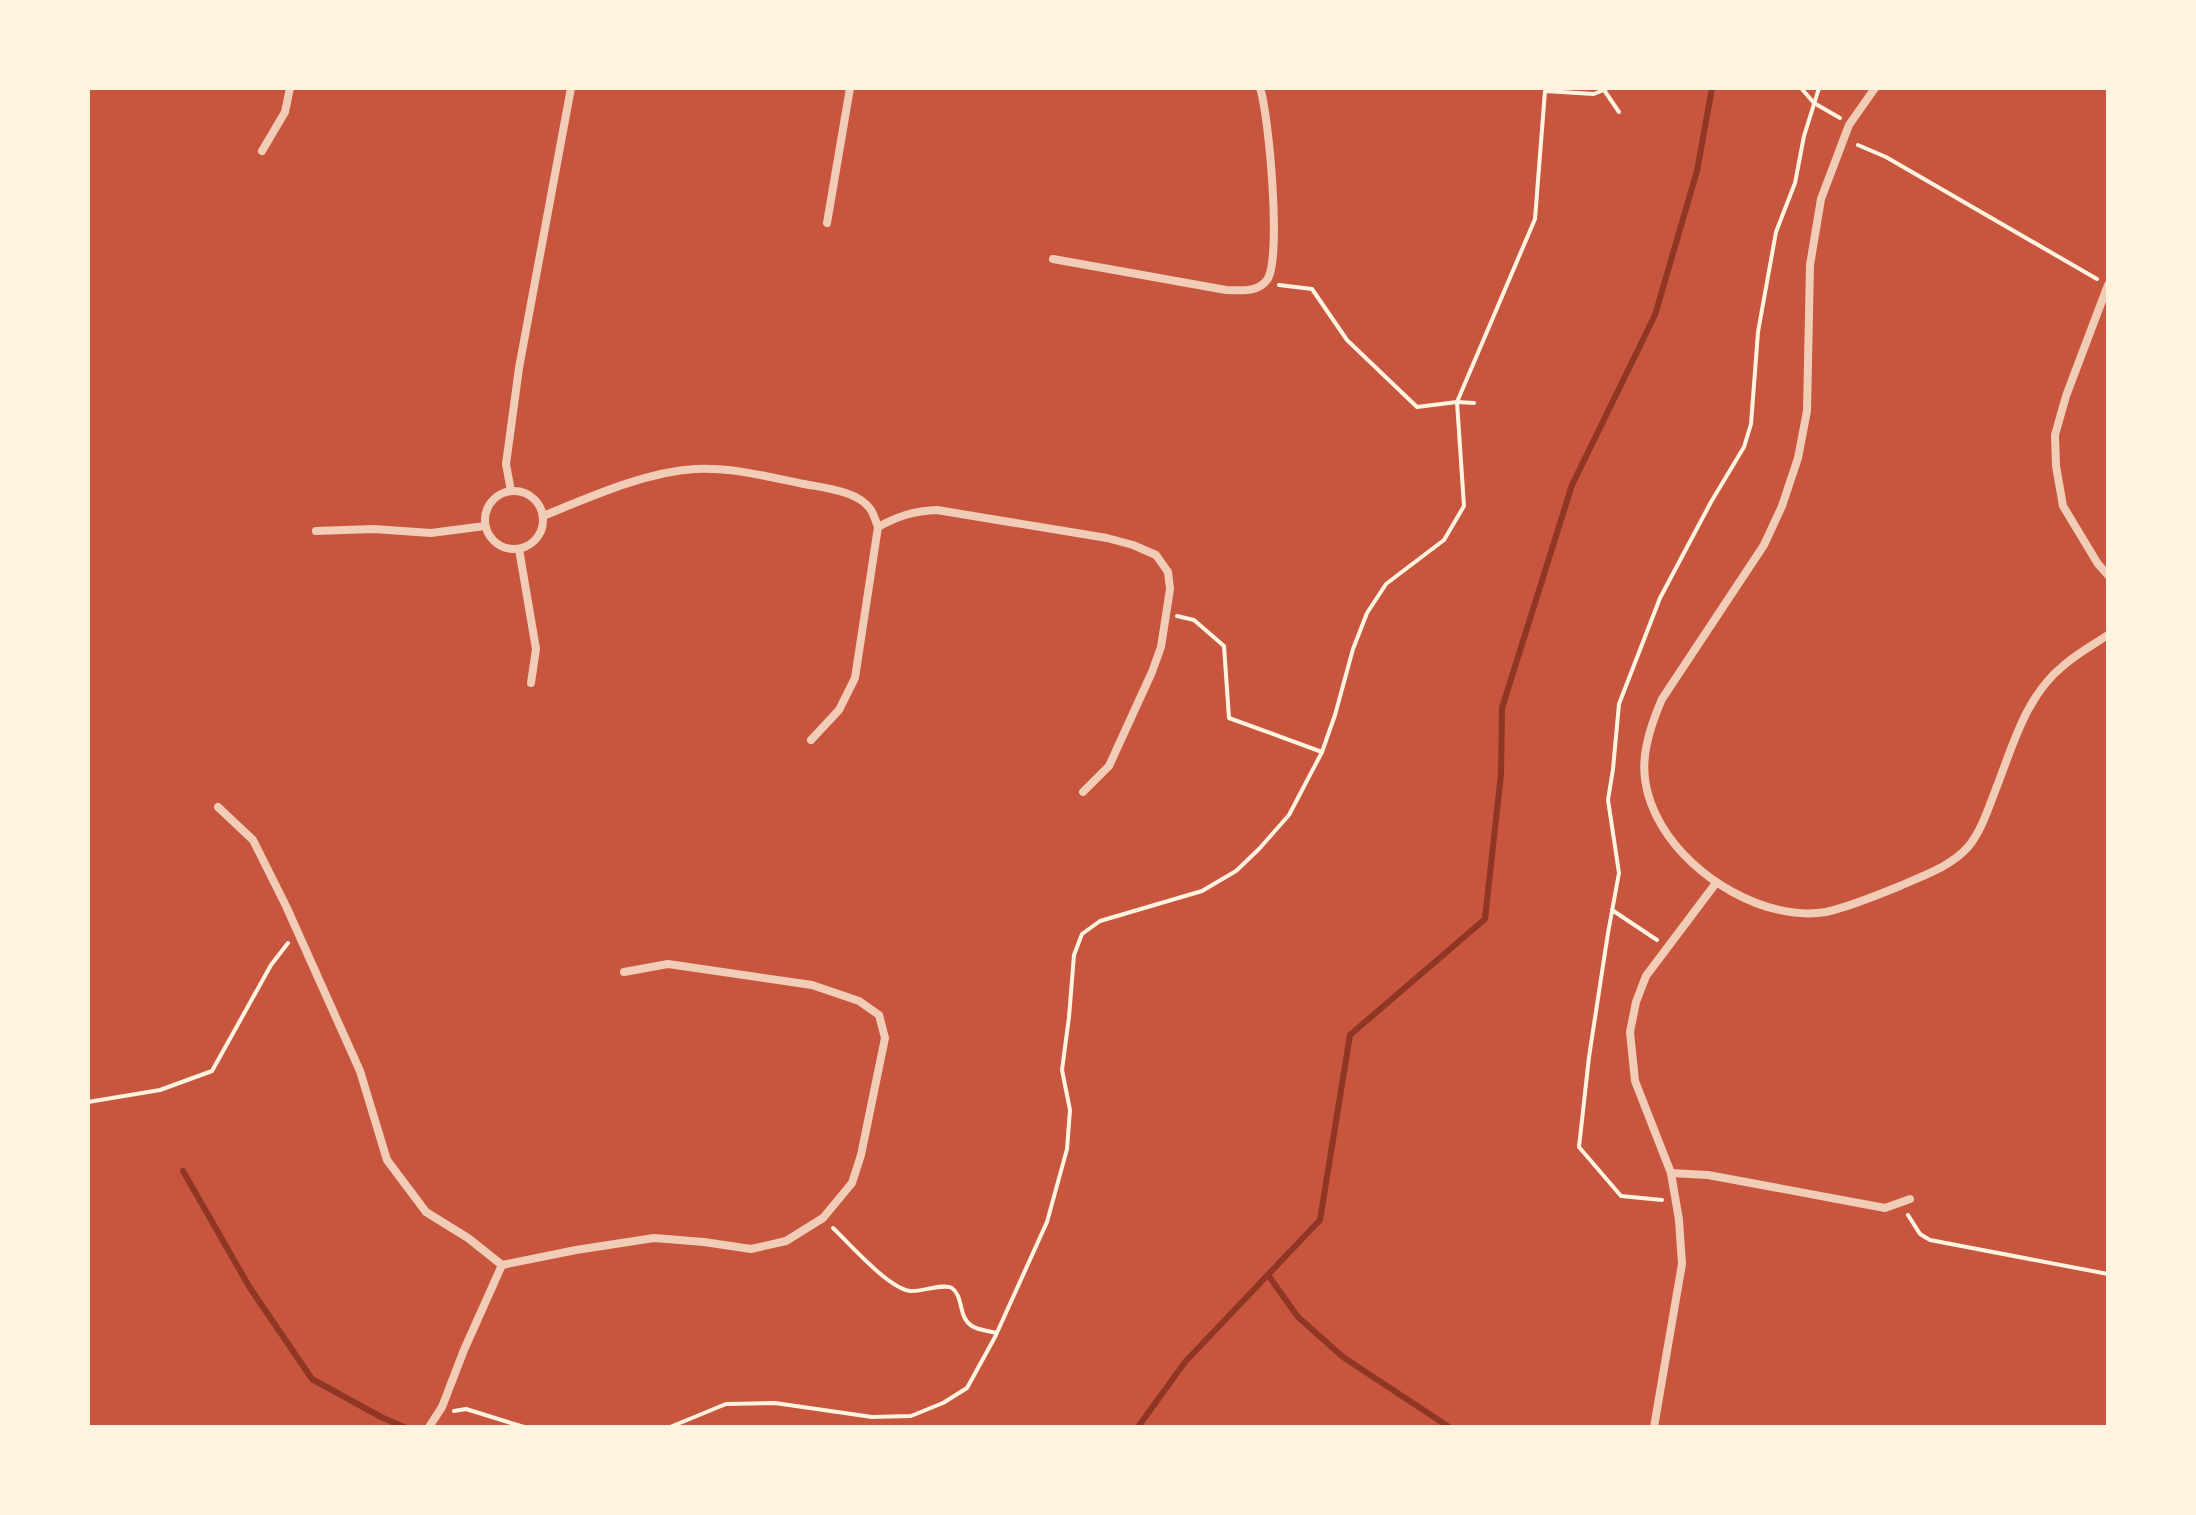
<svg xmlns="http://www.w3.org/2000/svg" width="2196" height="1515" font-family="Figtree,sans-serif">
<style>
.lines{fill:none;stroke-linecap:round;stroke-linejoin:round}
.stream{stroke:#8f3625;stroke-width:6}
.path{stroke:#fff3e0;stroke-width:4}
.minor{stroke:#f1ccb7;stroke-width:8}
</style>
<rect width="100%" height="100%" fill="#c8553d"/>
<g class="lines">
<g class="stream">
<path d="M183,1171l67,117 62,91 69,38 23,10"/>
<path d="M1268,1275l30,42 45,40 106,70"/>
<path d="M1138,1427l47,-65 135,-142 30,-185 135,-116 16,-145 1,-66 70,-223 83,-170 42,-144 15,-83"/>
</g>
<g class="path">
<path d="M1801,88l13,15 26,15"/>
<path d="M1604,90l15,22"/>
<path d="M1858,145l28,12 211,122"/>
<path d="M1279,285l33,4 35,51 70,67 40,-5 17,1"/>
<path d="M1177,616l17,4 30,26 5,72 93,34"/>
<path d="M1612,910l45,30"/>
<path d="M88,1102l72,-12 52,-19 59,-106 17,-22"/>
<path d="M1662,1200l-41,-4 -42,-49 10,-90 19,-124 11,-60 -11,-73 5,-31 6,-65 41,-106 51,-96 33,-55 7,-23 7,-92 18,-100 19,-49 9,-47 15,-48"/>
<path d="M1908,1215l12,19 10,6 178,34"/>
<path d="M833,1228c17,16 55,60 77,63 11,1 34,-8 42,-3 12,9 6,30 20,38 6,4 17,5 24,7"/>
<path d="M454,1411l12,-2 58,18"/>
<path d="M670,1427l56,-23 49,-1 97,14 39,-1 32,-13 24,-15 28,-51 52,-115 20,-73 3,-39 -8,-40 7,-53 5,-62 8,-21 18,-13 102,-30 34,-20 23,-22 30,-34 33,-63 13,-37 18,-66 14,-36 19,-29 58,-44 20,-34 -7,-104 78,-183 10,-128 49,3 14,-6"/>
</g>
<g class="minor">
<path d="M1875,88l-26,37 -28,74 -11,66 -3,146 -9,47 -16,48 -18,39 -102,154c-20,46 -27,82 0,127 30,51 103,96 164,86 23,-5 52,-17 74,-26 24,-11 50,-19 68,-39 15,-18 22,-44 31,-66 15,-40 29,-87 64,-115 13,-12 30,-21 45,-31"/>
<path d="M262,151l23,-39 5,-24"/>
<path d="M827,223l23,-135"/>
<path d="M1053,259l173,31c15,0 31,3 41,-10 15,-20 2,-165 -7,-192"/>
<path d="M2108,285l-42,111 -11,39 1,31 7,40 35,58 10,11"/>
<circle cx="514" cy="520" r="29"/>
<path d="M511,491l-5,-27 13,-96 52,-280"/>
<path d="M543,516c47,-19 102,-44 152,-47 37,-2 74,8 109,15 21,4 55,7 67,26 3,5 5,12 7,17 20,-11 36,-16 59,-17l170,28 26,7 23,10 12,17 2,17 -9,58 -9,25 -43,94 -26,26"/>
<path d="M316,531l57,-2 58,4 54,-7"/>
<path d="M519,549l17,100 -5,34"/>
<path d="M811,740l28,-30 16,-32 23,-151"/>
<path d="M218,807l35,33 33,66 74,165 27,89 39,52 42,26 34,27"/>
<path d="M1671,1173l37,2 177,33 25,-9"/>
<path d="M502,1265l74,-15 78,-12 50,4 47,7 35,-8 37,-23 29,-35 9,-28 24,-117 -6,-23 -20,-14 -47,-16 -144,-21 -44,8"/>
<path d="M429,1427l13,-20 22,-57 38,-85"/>
<path d="M1654,1427l28,-163 -3,-44 -8,-47 -36,-92 -5,-49 6,-30 10,-26 70,-93"/>
</g>
</g>
<rect width="2196" height="1515" fill="none" stroke="#fff3e0" stroke-width="180"/>
</svg>
